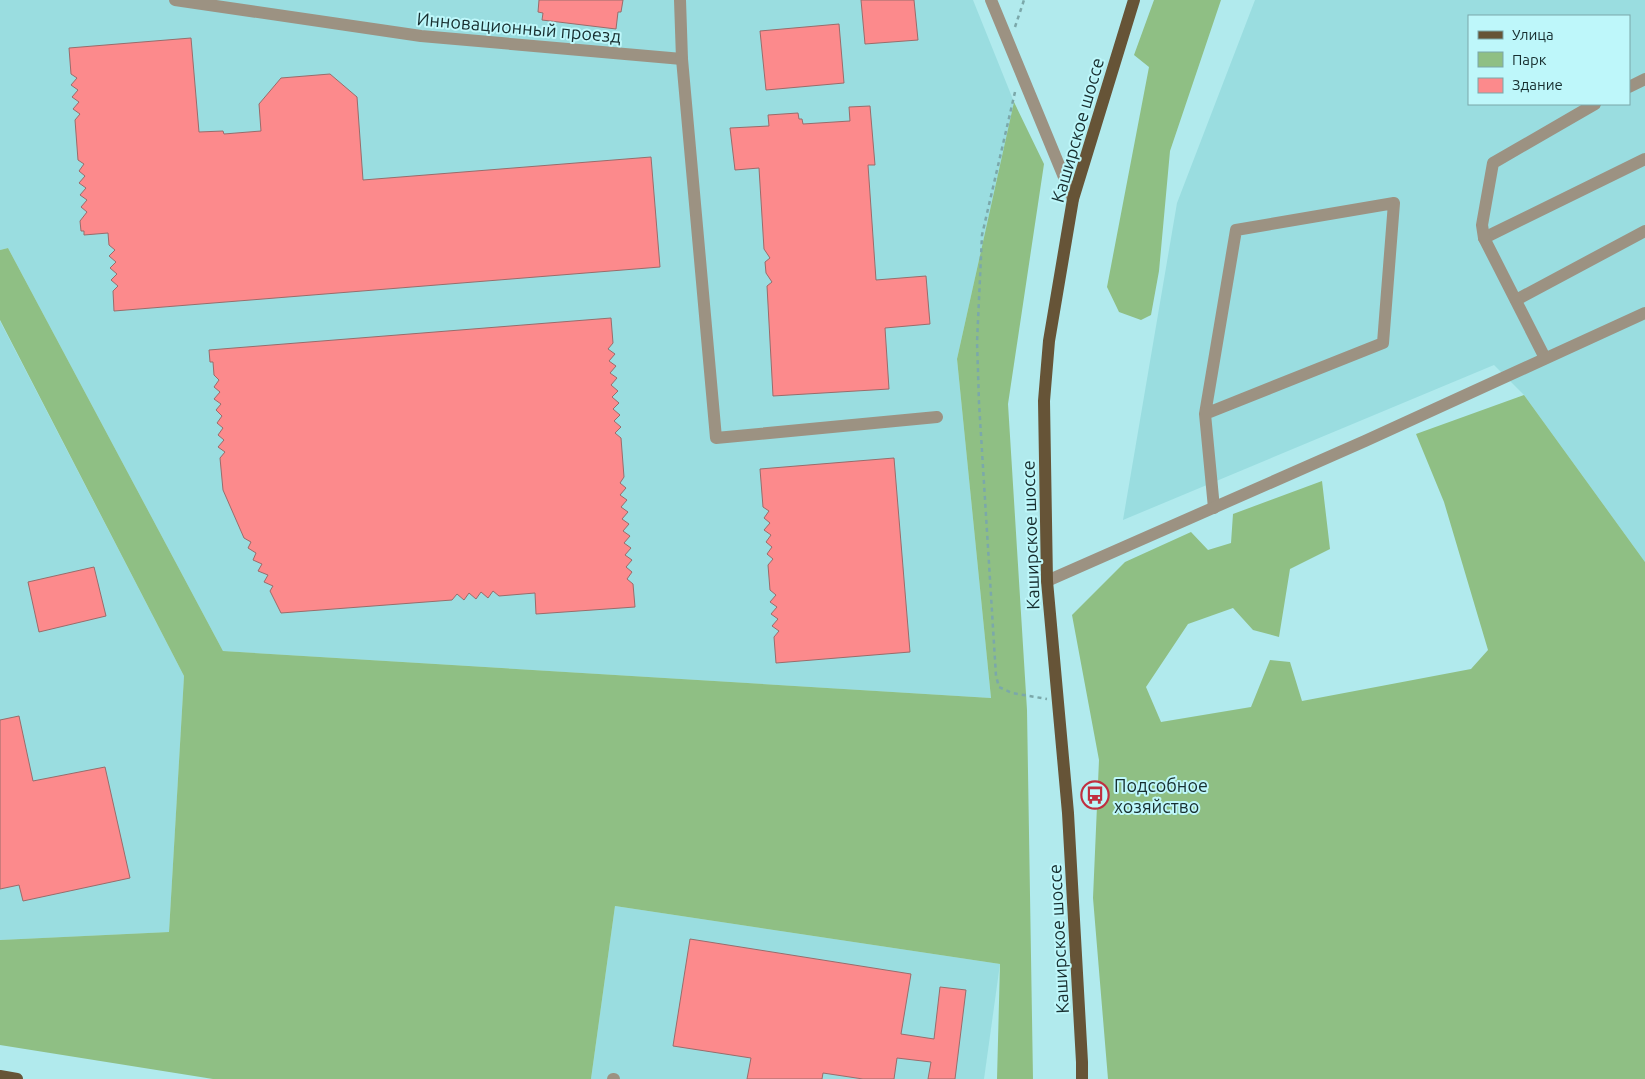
<svg xmlns="http://www.w3.org/2000/svg" width="1645" height="1079" font-family="Ubuntu,sans-serif">
<style>
.built{fill:#9adde0;fill-rule:evenodd}
.green{fill:#8fbf84}
.building{fill:#fc8a8c;stroke:#996c6b}
.lines{fill:none;stroke-linecap:round;stroke-linejoin:round}
.path{stroke:#7ba8aa;stroke-width:2.5;stroke-dasharray:4 4;stroke-linecap:butt}
.minor{stroke:#9c9282;stroke-width:12}
.major{stroke:#665437;stroke-width:12}
.labels{text-anchor:middle;dominant-baseline:central;stroke-width:4;stroke-linejoin:round;paint-order:stroke}
.street-label{font-size:18px;fill:#172e2f;stroke:#bef7fa}
.poi-label{font-size:18px;fill:#172e2f;stroke:#bef7fa;text-anchor:start}
</style>
<rect width="100%" height="100%" fill="#b1eaed"/>
<g class="built">
<path d="M0,0h973l41,102 -57,257 34,339 -768,-47 -215,-403 -8,2z"/>
<path d="M1255,0h390v562l-121,-167 -30,-30 -371,155 54,-317zM1469,16h160v88h-160z"/>
<path d="M0,321l184,355 -15,256 -169,8z"/>
<path d="M615,906l385,58 -16,115h-393z"/>
</g>
<g class="green">
<path d="M1154,0h67l-51,151 -11,120 -8,44 -10,5 -22,-8 -12,-25 42,-220 -15,-12z"/>
<path d="M1014,102l30,62 -36,240 19,306 6,369h-36l3,-115 -385,-58 -24,173h-378l-213,-34v-105l169,-8 15,-256 -184,-356v-70l8,-2 215,403 768,47 -34,-339z"/>
<path d="M1524,395l121,167v517h-537l-15,-181 6,-138 -27,-145 53,-53 66,-30 17,18 23,-7 2,-29 89,-33 8,68 -40,20 -11,68 -26,-7 -20,-22 -45,16 -42,63 15,35 90,-15 19,-47 20,2 12,39 169,-32 17,-19 -44,-148 -28,-68z"/>
</g>
<g class="building">
<path d="M539,0h84l-2,12h-3l-2,17 -74,-9 1,-7 -5,-1z"/>
<path d="M861,0h53l4,40 -53,4z"/>
<path d="M839,24l5,59 -78,7 -6,-59z"/>
<path d="M191,38l8,94 24,-1 1,3 37,-3 -2,-27 22,-26 49,-4 27,23 6,83 288,-23 9,110 -546,44 -1,-20 5,-5 -7,-6 6,-6 -7,-6 6,-6 -7,-6 6,-6 -6,-5 -1,-12 -24,2v-4h-3l-1,-10 7,-9 -6,-5 6,-7 -7,-5 6,-7 -7,-5 6,-7 -6,-5 5,-7 -6,-4 -3,-40 5,-6 -7,-5 6,-7 -7,-5 6,-7 -7,-5 6,-7 -6,-4 -2,-26z"/>
<path d="M870,106l5,59h-7l8,115 50,-4 4,48 -45,4 4,61 -116,7 -6,-110 5,-4 -6,-9 -1,-11 5,-4 -6,-9 -5,-81 -24,2 -5,-42 39,-2 -1,-11 30,-2 1,6h3l1,5 47,-3 -1,-14z"/>
<path d="M611,318l2,25 -5,6 7,5 -6,7 7,5 -6,7 7,5 -6,7 7,6 -6,6 7,6 -6,6 7,6 -6,6 7,6 -6,6 6,5 3,39 -4,6 6,5 -6,7 7,5 -6,7 7,5 -6,7 7,5 -6,7 7,5 -6,7 7,5 -6,7 7,5 -6,7 6,5 -5,7 6,5 2,23 -99,7 -1,-21 -36,3 -6,-5 -5,7 -7,-6 -5,7 -7,-6 -5,7 -7,-6 -5,6 -171,13 -11,-22 3,-5 -9,-4 4,-7 -10,-4 4,-7 -9,-4 3,-7 -8,-5 3,-6 -7,-4 -21,-48 -3,-32 5,-6 -7,-5 6,-7 -6,-5 5,-7 -6,-5 5,-7 -6,-6 5,-6 -7,-5 6,-7 -6,-5 5,-7 -5,-5 -1,-13h-3l-1,-12z"/>
<path d="M894,458l16,194 -134,11 -2,-26 5,-6 -7,-5 6,-7 -7,-5 6,-7 -7,-5 6,-7 -6,-5 -2,-25 5,-6 -6,-5 5,-7 -6,-5 5,-7 -7,-5 6,-7 -6,-5 5,-7 -6,-4 -3,-38z"/>
<path d="M94,567l12,49 -67,16 -11,-50z"/>
<path d="M19,716l14,65 72,-14 25,111 -107,23 -4,-16 -19,4v-169z"/>
<path d="M690,939l221,35 -10,60 33,5 6,-52 26,3 -11,89h-27l3,-17 -34,-4 -3,21h-31l-40,-6 -1,6h-75l4,-21 -78,-12z"/>
</g>
<g class="lines">
<g class="path">
<path d="M1015,27l9,-27"/>
<path d="M1015,92l-33,143 -5,107 2,61 17,273 3,11 13,6 35,6"/>
</g>
<g class="minor">
<path d="M175,0l246,36 261,23"/>
<path d="M680,0l2,59 34,379 221,-21"/>
<path d="M991,0l82,199"/>
<path d="M1629,87l16,-8"/>
<path d="M1484,238l161,-79"/>
<path d="M1516,300l129,-69"/>
<path d="M1545,358l-61,-120 -2,-13 11,-62 102,-59"/>
<path d="M1205,414l31,-184 158,-27 -11,140 -178,71 9,94"/>
<path d="M1047,581l318,-140 280,-128"/>
<path d="M613,1079h1"/>
</g>
<g class="major">
<path d="M0,1076l17,3"/>
<path d="M1082,1079v-17l-14,-249 -21,-232 -3,-180 5,-60 24,-142 61,-199"/>
</g>
</g>
<defs>
<g id="bus-ring" transform="scale(1.4375)"><circle r="9.5" fill="#bef7fa" stroke="#c03040" stroke-width="1.5"/><path d="M-5-6H5V4H4V6H2V4H-2V6H-4V4H-5ZM-3.5-4V0h7V-4ZM-3.5 1.2v1.5H-2V1.2ZM2 1.2v1.5H3.5V1.2Z" fill="#c03040"/></g>
</defs>
<g fill-rule="evenodd">
<use href="#bus-ring" x="1095" y="795"/>
</g>
<g class="labels">
<g class="street-label">
<text transform="translate(519 27) rotate(5)">Инновационный проезд</text>
<text transform="translate(1077 130) rotate(-74)">Каширское шоссе</text>
<text transform="translate(1030 535) rotate(-92)">Каширское шоссе</text>
<text transform="translate(1058 939) rotate(-93)">Каширское шоссе</text>
</g>
<g class="poi-label">
<text x="1114" y="785">Подсобное<tspan x="1114" dy="21">хозяйство</tspan></text>
</g>
</g>
<rect x="1468" y="15" width="162" height="90" fill="#bef7fa" stroke="#7ba7a9"/>
<rect x="1478" y="31" width="25" height="8" fill="#665437" stroke="#7ba7a9"/>
<text x="1512" y="40" font-size="15" fill="#172e2f">Улица</text>
<rect x="1478" y="52" width="25" height="15" fill="#8fbf84" stroke="#7ba7a9"/>
<text x="1512" y="65" font-size="15" fill="#172e2f">Парк</text>
<rect x="1478" y="78" width="25" height="15" fill="#fc8a8c" stroke="#7ba7a9"/>
<text x="1512" y="90" font-size="15" fill="#172e2f">Здание</text>
</svg>
